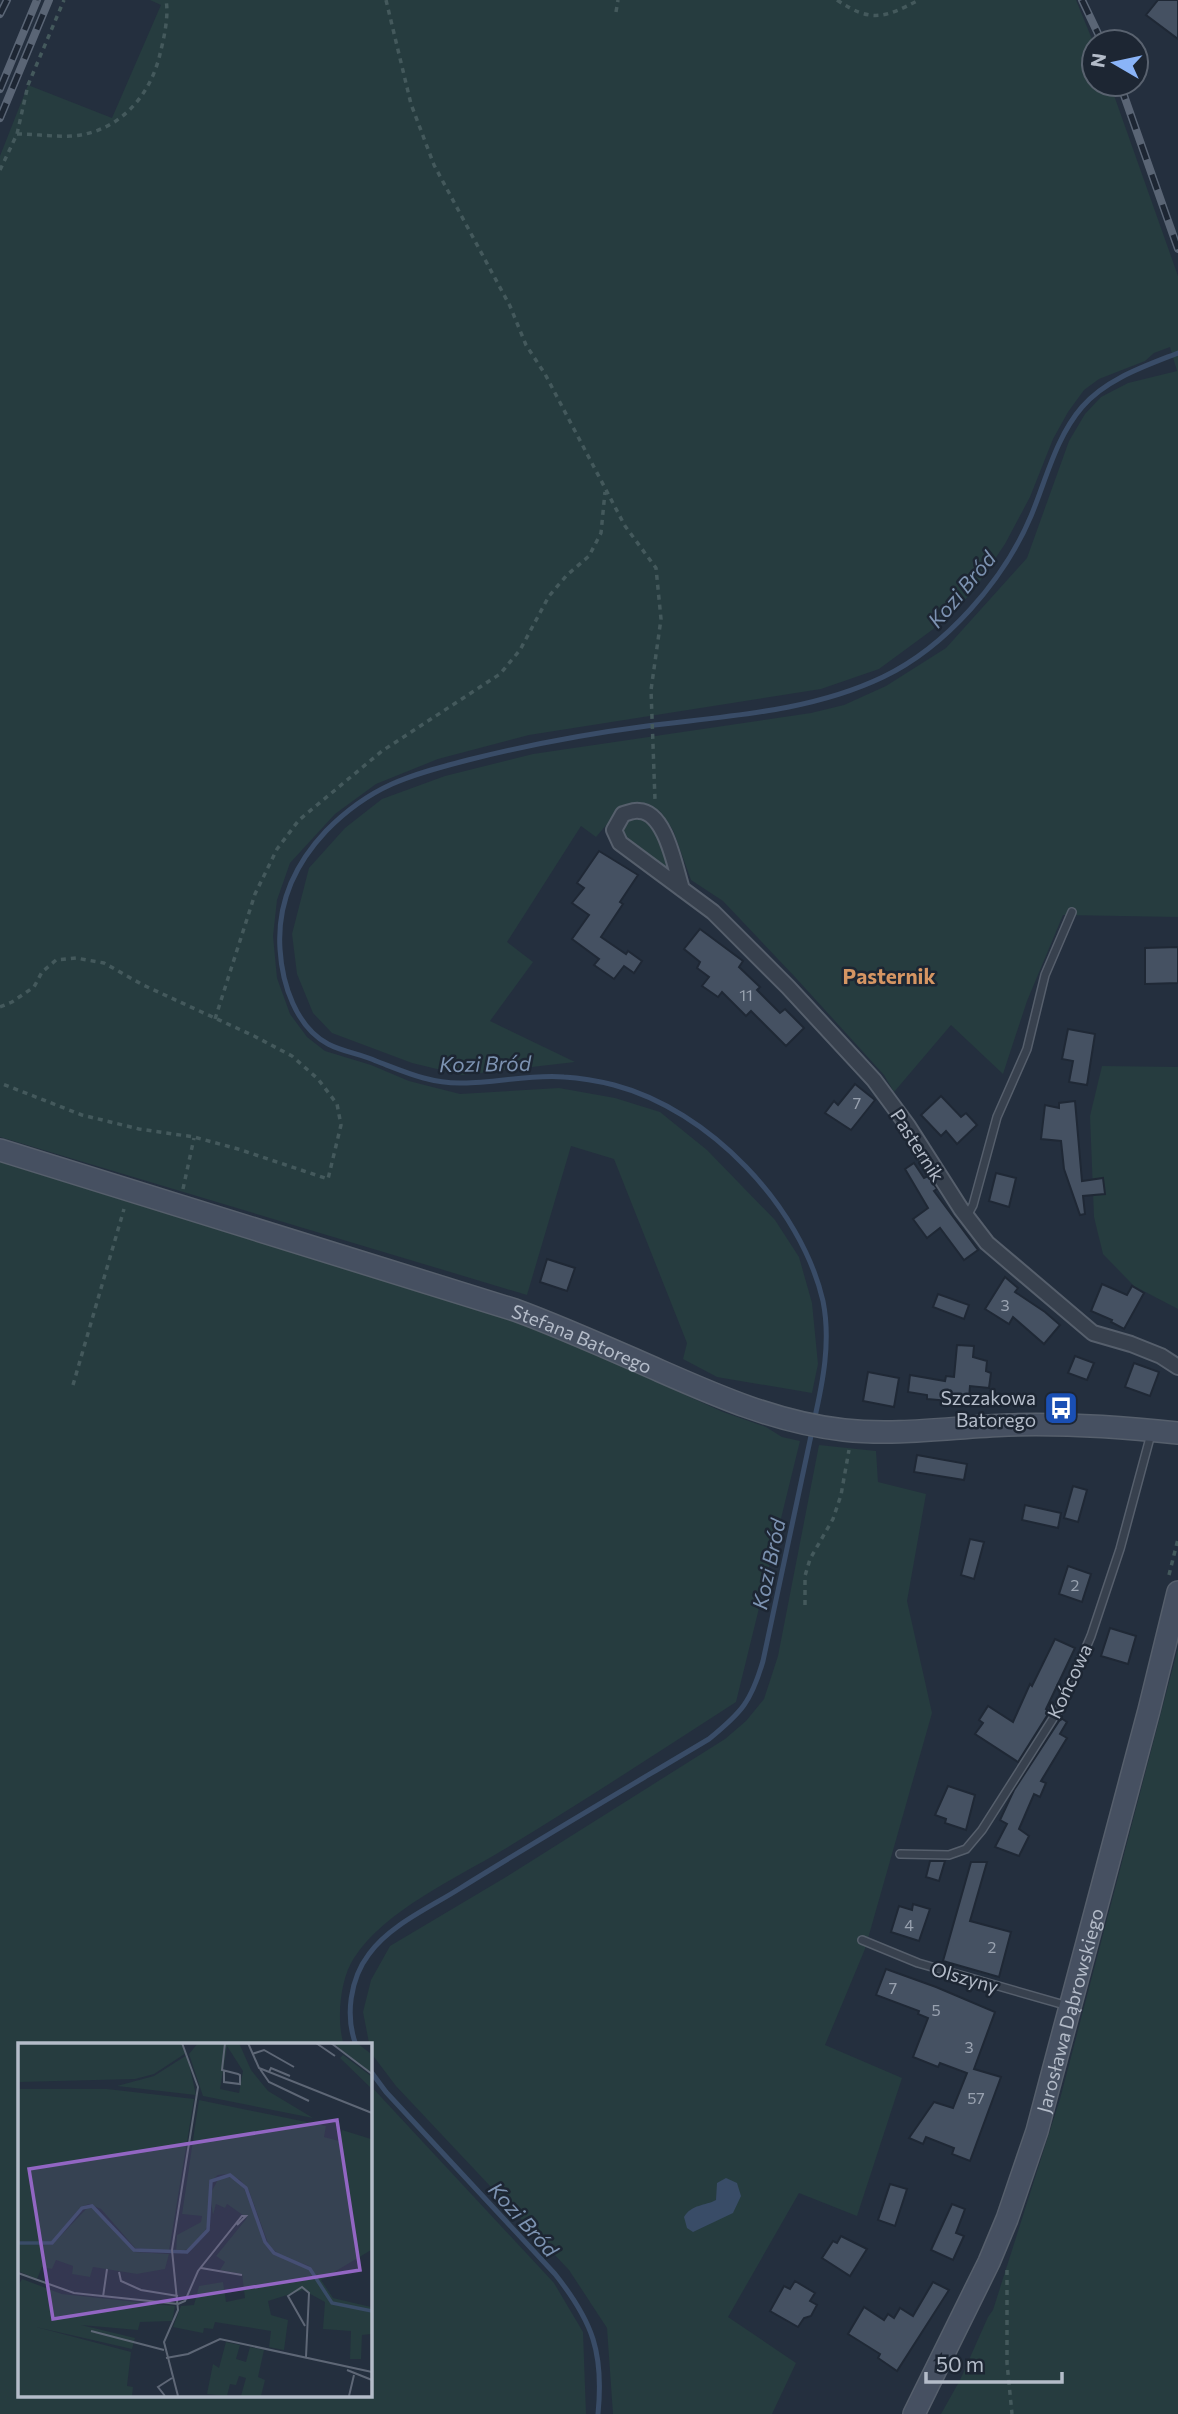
<svg xmlns="http://www.w3.org/2000/svg" width="1178" height="2414" font-family="Commissioner,sans-serif">
<style>
.green{fill:#263c3f}
.water{fill:#394c67}
.lines{fill:none;stroke-linecap:round;stroke-linejoin:round}
.stream{stroke:#394c67;stroke-width:5}
.building{fill:#455162;stroke:#1f2835;stroke-width:2}
.lane-casing{stroke:#565f6c;stroke-width:10}
.street-casing{stroke:#565f6c;stroke-width:18}
.secondary-casing{stroke:#565f6c;stroke-width:24}
.path{stroke:#44595c;stroke-width:3.5;stroke-dasharray:5 5;stroke-linecap:butt}
.lane{stroke:#38414e;stroke-width:7}
.street{stroke:#38414e;stroke-width:14}
.secondary{stroke:#465061;stroke-width:21}
.rail-casing{stroke:#5a6575;stroke-width:8}
.rail{stroke:#1d2633;stroke-width:5;stroke-dasharray:16;stroke-linecap:butt}
.labels{text-anchor:middle;dominant-baseline:central;stroke-width:5;stroke-linejoin:round;paint-order:stroke}
.number-label{font-size:16px;fill:#98a1af}
.street-label{font-size:19px;fill:#b4bcc9;stroke:#1d2633}
.poi-label{font-size:19px;fill:#b4bcc9;stroke:#1d2633;text-anchor:end}
.water-label{font-size:21px;font-style:italic;fill:#7c92b1;stroke:#1d2633}
.neighbourhood-label{font-size:21px;font-weight:bold;fill:#d59563;stroke:#1d2633}
.inset-river{fill:none;stroke:#394c67;stroke-width:3.5}
.inset-road{fill:none;stroke:#5e6776;stroke-width:2}
.view{fill:#9266c3;fill-opacity:0.15;stroke:#9266c3;stroke-width:3.5}
.inset-edge{fill:none;stroke:#b4bcc9;stroke-width:3.5}
</style>
<rect width="100%" height="100%" fill="#242f3e"/>
<g class="green">
<path d="M150,0h926l18,44v40h16l68,192v641l-115,-2 -36,86 -24,73 -52,-49 -57,67 -10,-17 -89,-98 -72,-76 -32,-21 -18,-50 -13,-19 -20,-7 -19,4 -25,29 -15,-11 -74,116 26,20 -43,59 85,41 -113,13 -50,-12 -80,-30 -19,-20 -16,-39 -5,-40 17,-66 36,-40 37,-29 63,-23 88,-22 278,-41 33,-8 42,-19 60,-38 81,-90 42,-117 16,-27 16,-17 27,-14 49,-12 -7,-24 -16,6 -9,8 -46,18 -15,11 -16,22 -15,27 -23,58 -25,47 -33,49 -40,37 -53,39 -58,20 -292,46 -91,24 -62,25 -41,30 -45,49 -13,37 -4,36 4,42 13,36 17,23 18,14 46,14 38,16 51,13 99,-6 56,10 45,14 47,38 68,70 24,37 13,46 6,61 -6,29 -95,-16 -34,-18 4,-16 -73,-184 -43,-13 -44,149 -527,-158v-981l28,-71 84,33 49,-113z"/>
<path d="M641,816l18,16 10,37 -43,-31 -4,-6c3,-12 7,-15 19,-16z"/>
<path d="M1102,1066l76,1v242l-44,-23 -31,-32 -9,-37 -4,-101z"/>
<path d="M0,1162l510,158 76,30 137,62 43,15 16,10 18,4 -64,261c-77,50 -154,100 -233,148 -48,29 -118,60 -149,108 -14,21 -18,63 -10,87h-325v350h350v-311l185,199 29,49 3,82h-586z"/>
<path d="M819,1445l57,6 2,31 48,12 -19,107 25,112 -67,236 -40,96 77,33 -45,138 -58,-23 -71,124 68,46 -24,51h-159l-6,-86 -38,-58 -173,-184 -25,-33 -8,-41 8,-32 19,-34 116,-69 219,-138 21,-18 18,-22 14,-43z"/>
<path d="M1178,1648v766h-237l19,-34 28,-63 5,-7 67,-211z"/>
</g>
<path class="water" d="M726,2178l11,5 4,13 -8,17 -40,19 -6,-4 -3,-11c8,-13 21,-11 32,-17l1,-17z"/>
<g class="lines">
<g class="stream">
<path d="M814,1421c9,-39 17,-80 9,-120 -22,-95 -114,-191 -209,-216 -16,-4 -34,-7 -50,-8 -33,-3 -68,6 -101,6 -32,1 -58,-11 -87,-22 -15,-7 -33,-9 -48,-17 -32,-17 -46,-60 -48,-95 -3,-46 14,-84 46,-118 44,-45 83,-56 142,-71 59,-15 118,-26 179,-34 79,-10 163,-14 236,-49 63,-30 121,-97 148,-161 15,-36 25,-79 51,-109 24,-28 63,-41 96,-54"/>
<path d="M356,2045c-11,-29 -6,-66 13,-91 21,-29 60,-46 90,-65 82,-51 166,-100 250,-150 33,-27 42,-37 54,-78l49,-230"/>
<path d="M369,2069l17,23 169,182c38,48 49,79 43,140"/>
</g>
</g>
<g class="building">
<path d="M1158,0h20v39l-32,-24z"/>
<path d="M599,851l39,24 -18,27 3,2 -22,33 25,17 2,-3 14,10 -8,12 -10,-7 -10,13 -20,-14 5,-6 -27,-20 17,-24 -17,-12 12,-15 -7,-5z"/>
<path d="M700,929l43,32 -4,6 21,20 -3,3 23,23 5,-4 19,19 -18,18 -35,-35 -5,5 -24,-24 -4,5 -16,-11 7,-9 -12,-9 3,-6 -16,-13z"/>
<path d="M1178,947v36l-33,1v-36z"/>
<path d="M1068,1029l27,5 -8,51 -18,-3 4,-21 -11,-2z"/>
<path d="M855,1084l20,16 -24,30 -26,-17 9,-12 4,4z"/>
<path d="M941,1096l20,21 5,-4 11,12 -20,19 -11,-13 -5,5 -20,-21z"/>
<path d="M1075,1101l7,80 21,-3 2,16 -22,2 2,18 -5,1 -16,-46 -3,-28 -20,-2 4,-34 14,3v-5z"/>
<path d="M914,1163l10,15 4,-2 9,13 -3,2 44,59 -14,10 -24,-32 -13,10 -14,-19 15,-11 -23,-39z"/>
<path d="M996,1173l20,5 -7,29 -20,-6z"/>
<path d="M547,1259l28,9 -8,23 -27,-9z"/>
<path d="M1005,1277l13,11 -3,4 30,20 15,13 -16,19 -31,-27 -4,7 -24,-15z"/>
<path d="M1102,1284l25,11 5,-9 12,7 -20,36 -13,-7 1,-2 -21,-9z"/>
<path d="M938,1294l31,11 -5,14 -31,-12z"/>
<path d="M957,1345l17,1 -1,11 14,4 -1,10 5,2 -2,15 -19,-2 -1,12h-7l-1,4 -34,-3v-4l-19,-3 2,-17 35,6 1,-5 8,1z"/>
<path d="M1075,1356l19,7 -7,17 -19,-7z"/>
<path d="M1134,1363l25,9 -9,24 -25,-9z"/>
<path d="M868,1372l31,6 -5,29 -31,-6z"/>
<path d="M917,1455l50,9 -3,16 -50,-8z"/>
<path d="M1073,1486l14,4 -9,32 -14,-4z"/>
<path d="M1025,1505l36,8 -3,15 -36,-8z"/>
<path d="M970,1539l14,3 -10,37 -13,-4z"/>
<path d="M1068,1566l23,8 -9,28 -23,-8z"/>
<path d="M1110,1628l26,8 -8,28 -27,-8z"/>
<path d="M1055,1639l20,9 -29,61 4,2 -32,51 -43,-28 8,-11 -4,-3 9,-14 25,16 17,-38 2,2z"/>
<path d="M1061,1718l6,4 -7,12 7,4 -26,43 5,2 -6,14 -6,-3 -15,35 10,7 -10,20 -24,-9 12,-23 -7,-4 14,-30z"/>
<path d="M948,1786l27,9 -9,35 -21,-7 1,-4 -11,-4z"/>
<path d="M930,1861h15l-6,20 -13,-4z"/>
<path d="M971,1862h16l-17,59 41,11 -12,45 -56,-16z"/>
<path d="M913,1904l17,5 -11,32 -28,-9 8,-26 13,4z"/>
<path d="M886,1969l50,18 59,25 -21,57 27,8 -31,84 -18,-7 2,-6 -28,-11 -3,7 -14,-6 25,-36 19,6 14,-35 -27,-10 -2,4 -25,-10 15,-39 -10,-4 1,-3 -43,-16z"/>
<path d="M890,2184l17,5 -12,37 -17,-6z"/>
<path d="M952,2204l13,5 -9,24 8,3 -11,24 -22,-10z"/>
<path d="M841,2236l26,13 -17,27 -28,-18 11,-17 4,2z"/>
<path d="M795,2281l20,12 -5,8 7,4 -6,11 -7,2 -6,9 -28,-16 14,-25 6,3z"/>
<path d="M933,2282l16,8 -52,81 -19,-13 2,-4 -32,-20 16,-27 20,13 4,-6 6,4 6,-10 13,8z"/>
</g>
<g class="lines">
<g class="lane-casing">
<g id="lane">
<path d="M967,1216l6,-11 24,-88 30,-68 18,-74 27,-63"/>
<path d="M900,1854l49,1 17,-6 16,-19 79,-124 30,-70 29,-87 31,-115"/>
<path d="M862,1940l56,23 150,43"/>
</g>
</g>
<g class="street-casing">
<path id="street" d="M682,889c-7,-21 -16,-77 -43,-78 -5,-1 -11,2 -16,3l-9,16 6,13 93,69 75,75 86,93 34,46 53,83 26,34 106,90 38,11 30,12 17,11"/>
</g>
<g class="secondary-casing">
<g id="secondary">
<path id="s1" d="M0,1150l515,160c49,18 95,39 143,60 59,26 120,53 186,60 55,6 109,-3 164,-5 57,-2 113,2 170,8"/>
<path id="s2" d="M914,2414l75,-152 18,-43 30,-88 112,-421 29,-118"/>
</g>
</g>
<g class="path">
<path d="M386,0l25,104 23,61 76,141 16,39 19,29 80,152 31,42 5,51 -10,71 4,110"/>
<path d="M837,0c34,23 47,18 82,0"/>
<path d="M616,12l2,-12"/>
<path d="M17,134c18,0 36,3 54,2 47,-3 79,-39 89,-82 4,-16 9,-38 6,-54"/>
<path d="M0,170l17,-36 11,-49 36,-85"/>
<path d="M0,1007l12,-5 22,-15 8,-15 14,-12 20,-2 28,5 39,22 111,51 38,20 26,23 19,25 4,21 -13,54 -90,-30 -44,-12 -55,-8 -57,-14 -82,-32"/>
<path d="M215,1019l40,-125 22,-45 22,-29 83,-69 118,-77 20,-24 29,-54 18,-21 22,-19 12,-23 4,-41"/>
<path d="M183,1189l11,-51"/>
<path d="M73,1385l51,-176"/>
<path d="M1169,1575l9,-36"/>
<path d="M805,1605v-29l5,-17 23,-40 8,-24 8,-45"/>
<path d="M1007,2270v93l5,51"/>
</g>
<use href="#lane" class="lane"/>
<use href="#street" class="street"/>
<use href="#secondary" class="secondary"/>
<g class="rail-casing">
<g id="rail">
<path d="M1082,0l20,42"/>
<path d="M0,14l7,-14"/>
<path d="M1120,84l58,165"/>
<path d="M0,89l37,-89"/>
<path d="M0,118l49,-118"/>
</g>
</g>
<use href="#rail" class="rail"/>
</g>
<defs>
<g id="bus-square" transform="scale(1.75)"><rect x="-9" y="-9" width="18" height="18" rx="4" fill="#1a4fb4" stroke="#1d2633"/><path d="M-5-6H5V4H4V6H2V4H-2V6H-4V4H-5ZM-3.5-4V0h7V-4ZM-3.5 1.2v1.5H-2V1.2ZM2 1.2v1.5H3.5V1.2Z" fill="#fff"/></g>
</defs>
<g fill-rule="evenodd">
<use href="#bus-square" x="1061" y="1408"/>
</g>
<g class="labels">
<g class="number-label">
<text x="746" y="994">11</text>
<text x="857" y="1102">7</text>
<text x="1005" y="1304">3</text>
<text x="1075" y="1584">2</text>
<text x="909" y="1924">4</text>
<text x="992" y="1946">2</text>
<text x="893" y="1987">7</text>
<text x="936" y="2009">5</text>
<text x="969" y="2046">3</text>
<text x="976" y="2097">57</text>
</g>
<g class="street-label">
<text transform="translate(918 1145) rotate(57)">Pasternik</text>
<text stroke="none"><textPath href="#s1" startOffset="612">Stefana Batorego</textPath></text>
<text transform="translate(1069 1681) rotate(-65)">Końcowa</text>
<text transform="translate(965 1977) rotate(16)">Olszyny</text>
<text stroke="none"><textPath href="#s2" startOffset="434">Jarosława Dąbrowskiego</textPath></text>
</g>
<g class="poi-label">
<text x="1036" y="1397">Szczakowa<tspan x="1036" dy="22">Batorego</tspan></text>
</g>
<g class="water-label">
<text transform="translate(961 589) rotate(-50)">Kozi Bród</text>
<text transform="translate(485 1063) rotate(-1)">Kozi Bród</text>
<text transform="translate(768 1564) rotate(-78)">Kozi Bród</text>
<text transform="translate(524 2219) rotate(48)">Kozi Bród</text>
</g>
<g class="neighbourhood-label">
<text x="889" y="975">Pasternik</text>
</g>
</g>
<g transform="translate(18 2043)">
<rect width="354" height="354" fill="#242f3e"/>
<path d="M1,0h162l5,10 -32,21 -19,5 -117,3zM180,0h41l12,27 17,21 45,27 -110,-22 -14,-42zM209,3l16,25 -4,22 -19,-4zM315,0h24l13,10 1,20zM169,12l9,40 -79,-9 37,-10zM325,12l28,21v12l-31,-30zM0,46h89l87,10 -25,152 -34,-3 -34,-39 -12,-5 -8,3 -30,35 -33,-1zM181,57l127,26 -2,11 15,4 3,-11 29,9v111l-50,30 12,18 38,9v27l-9,1 -1,24h-11l1,-28 -28,-2 2,-27 -22,-12 -35,11 3,14 17,5 -4,30 -15,-3 2,-16 -56,-9 -2,7 -9,-1 -1,5 -30,-6 8,-21 13,-1 5,-19 24,-4 3,20 19,-4 -3,-24 -22,-4 5,-8 -9,-6 31,-38 -20,-14 -2,4 -9,-4 -3,11 -3,-21 9,-16 13,-1 11,8 21,57 9,12 33,13 10,9 -7,-10 -28,-10 -12,-10 -20,-55 -9,-11 -12,-6 -10,1 -9,8v38l-5,13 -11,14 -17,4 1,-17 24,-13 1,-6 -20,-2zM70,164l9,2 38,43 34,2 -4,15 -28,5 -44,-7 -3,10 -18,-3 1,-8 -17,-6 -4,9 -10,-2 -5,12 -19,-8v-27l34,1zM4,236l40,15 113,12 -3,15 -32,1 -2,8 -57,-5 54,13 -3,11 -96,-22 95,25 -4,34 6,1 -1,9h-114v-110zM208,299l14,3 -4,14 10,3 4,-15 14,3 -6,27 7,3 -4,16h-20l5,-18 -7,-2 -3,9 -6,-1 -3,12 -20,-2 6,-30 6,4z" fill="#263c3f" fill-rule="evenodd"/>
<path class="inset-river" d="M0,200h34l30,-35 10,-2 42,44 53,2 21,-22 3,-49 19,-6 16,13 19,54 9,11 36,16 22,34 40,8"/>
<path class="inset-road" d="M230,0l11,25 113,45M298,0l19,13M313,0l41,31M234,11l12,-4 30,17M242,26l9,13 40,19M206,28v11l16,2v-9l-2,-1 -16,-4 3,-27M251,29l2,-4 19,8M183,225l41,7M101,229l2,9 20,9 37,6M0,230l56,20 104,11M85,254l4,-28M160,261l7,-3 13,-30 44,-55h4l-9,9M287,283l-17,-30 14,-9 7,6 -3,64M73,288l73,19M148,315l22,-4 32,-15 152,33M329,327l25,10M147,353l-7,-9 14,-9M160,353l-14,-54 14,-32 -6,-60 26,-163 -16,-44M331,353l5,-21"/>
<path class="view" d="M319,77l23,150 -307,49 -24,-150z"/>
<rect width="354" height="354" class="inset-edge"/>
</g>
<g transform="translate(1115 63) rotate(279)"><circle r="33" fill="#1d2633" stroke="#59626f" stroke-width="2"/>
<path d="M0-5L12 26L0 18L-12 26Z" fill="#8ab4f8"/>
<text y="-10" font-size="19" font-weight="bold" text-anchor="middle" fill="#b4bcc9">N</text>
</g>
<path d="M926 2372v10h136v-10" fill="none" stroke="#b4bcc9" stroke-width="3.5"/>
<text x="936" y="2372" font-size="21" fill="#b4bcc9" stroke="#1d2633" stroke-width="5" paint-order="stroke">50 m</text>
</svg>
